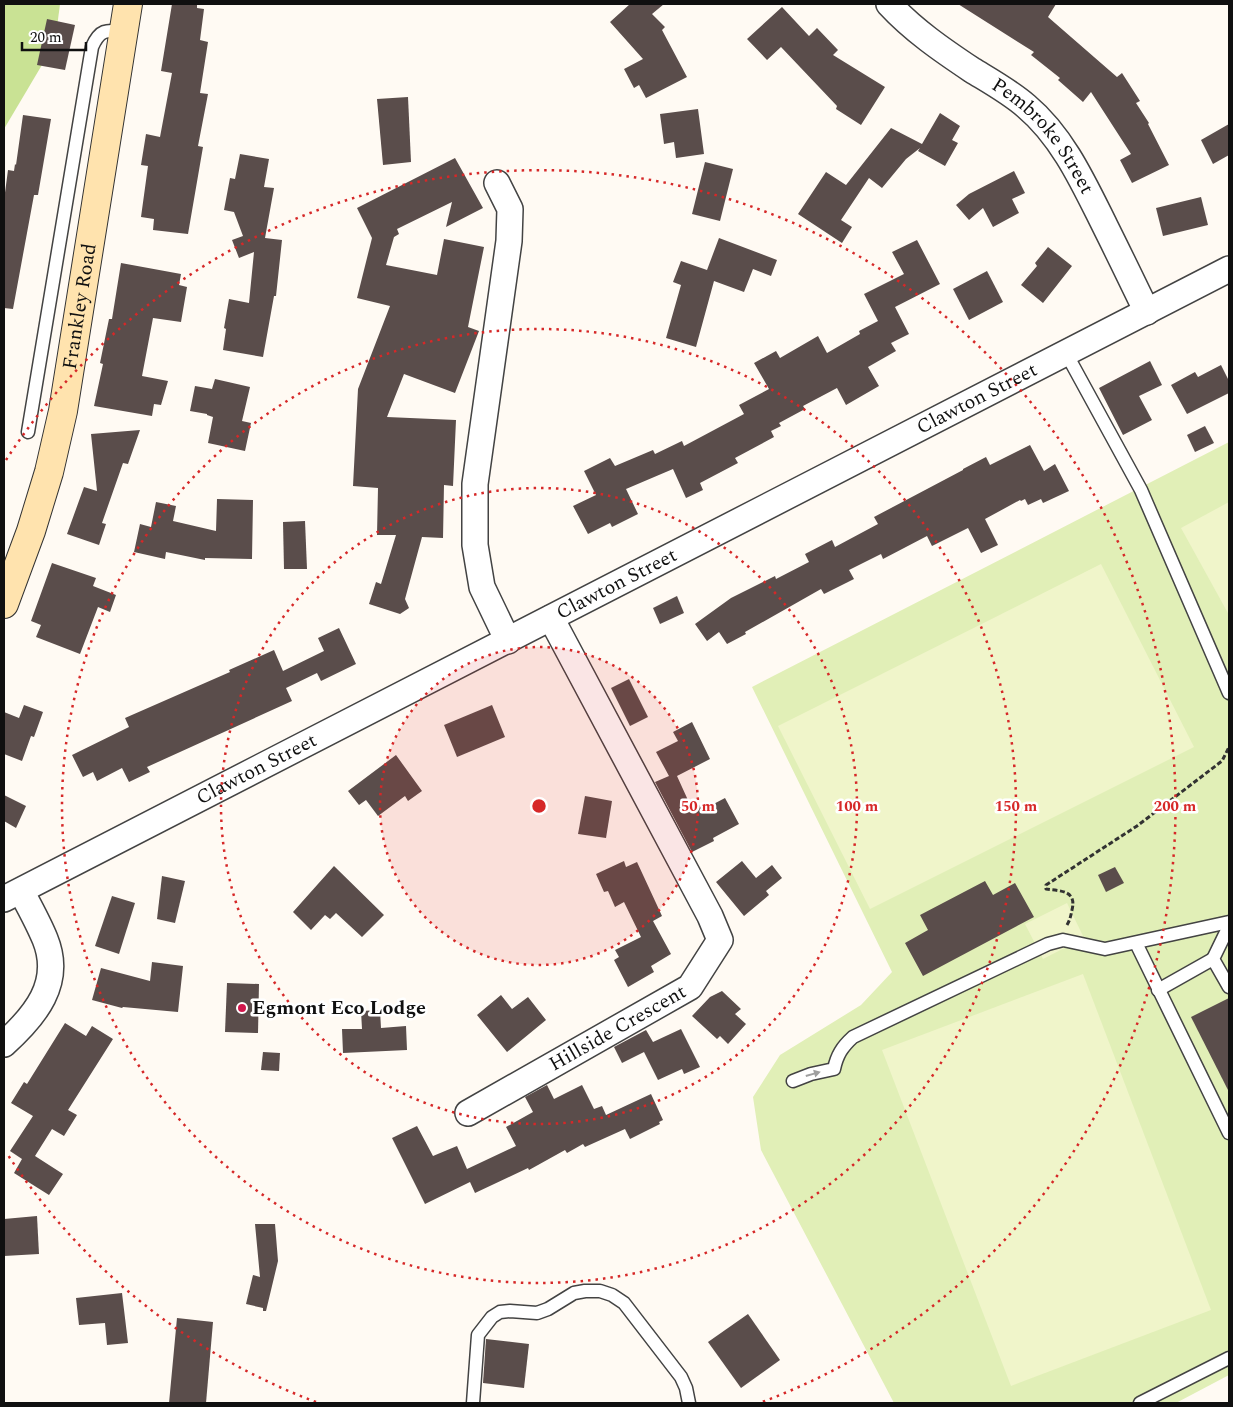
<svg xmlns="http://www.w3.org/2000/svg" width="1233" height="1407" font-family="Spectral,serif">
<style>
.green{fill:#e1efb7}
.forest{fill:#c9e294}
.pitch{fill:#f0f5ca}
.building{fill:#5a4d4b}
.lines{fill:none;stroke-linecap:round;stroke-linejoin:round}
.lane-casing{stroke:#434343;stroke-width:15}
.street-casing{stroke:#434343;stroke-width:28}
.secondary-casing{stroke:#323232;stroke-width:30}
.path{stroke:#323232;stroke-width:3;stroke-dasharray:5 2.5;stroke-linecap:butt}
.lane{stroke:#fff;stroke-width:12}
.street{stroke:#fff;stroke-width:25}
.secondary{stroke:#ffe3ae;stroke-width:28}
.oneway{fill:#9f9f9f}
.ring{fill:none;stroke:#d62828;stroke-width:2.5;stroke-dasharray:2.5 5}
.poi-dot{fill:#d1174c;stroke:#fff;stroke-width:2}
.labels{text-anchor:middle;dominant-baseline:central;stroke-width:5;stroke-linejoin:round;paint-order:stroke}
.street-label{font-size:20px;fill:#101010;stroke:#fff}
.poi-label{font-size:20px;font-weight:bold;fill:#101010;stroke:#fff;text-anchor:start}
.centre{fill:#d62828;stroke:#fff;stroke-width:2.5}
.ring-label{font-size:15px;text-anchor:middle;font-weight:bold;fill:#d62828;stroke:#fff;stroke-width:5;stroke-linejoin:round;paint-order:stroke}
</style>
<rect width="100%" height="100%" fill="#fffaf3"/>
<path class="green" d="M1229,442v933l-53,28h-282l-133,-253 -8,-53 27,-42 81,-50 31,-33 -140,-285z"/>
<path class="forest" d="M4,4h56l-5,39 -51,86z"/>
<g class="pitch">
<path d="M1229,502v113l-48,-87z"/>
<path d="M1101,564l93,183 -324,162 -92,-183z"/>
<path d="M1067,903l17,35 -41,21 -18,-35z"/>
<path d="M1083,974l128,336 -200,76 -129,-336z"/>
</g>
<g class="building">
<path d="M172,4h25v4l7,1 -4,31 8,2 -8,51 8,1 -10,52 5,1 -15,87 -35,-4 1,-11 -13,-2 7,-51 -7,-1 5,-31 14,3 12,-64 -11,-2z"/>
<path d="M630,4h34l-12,10 13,13 -3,3 25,47 -41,21 -7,-13 -5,3 -10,-19 19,-10 -33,-37z"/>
<path d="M958,4h98l-8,13 69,60 5,-4 18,28 -4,2 13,20 -1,1 21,41 -37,18 -12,-23 11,-6 -40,-62 -8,10 -25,-22 2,-2 -29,-23 3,-3z"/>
<path d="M782,7l27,29 8,-8 21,22 -5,5 52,32 -24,38 -25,-16 1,-3 -56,-59 -14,13 -20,-21z"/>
<path d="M47,19l28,6 -10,45 -28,-5z"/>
<path d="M408,97l3,65 -28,3 -6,-66z"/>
<path d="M698,109l6,45 -28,4 -2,-16 -10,2 -4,-30z"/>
<path d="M940,113l20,13 -8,14 6,3 -13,23 -27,-15 2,-3 -14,11 -24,29 -13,-10 -28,42 11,7 -10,16 -44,-29 28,-42 20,13 45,-57 31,16z"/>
<path d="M23,115l28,4 -13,76h-4l-21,114 -9,-1v-108l4,-30 6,1 1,-7 1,1z"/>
<path d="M1229,124v31l-16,9 -12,-24z"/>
<path d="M240,154l29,5 -5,28 10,1 -9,50 17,2 -6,56h-2l-11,61 -40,-7 3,-21 -2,-1 5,-29 20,4 5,-51 -15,6 -7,-18 11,-4 -9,-24 -10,-2 6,-32 5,1z"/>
<path d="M455,158l28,50 -37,19 6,-25 -55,27 2,5 -5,3 -8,28 51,10 7,-36 40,8 -16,80 11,4 -24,62 -51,-19 -17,43 69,3 -3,66 -9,-1 -1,53 -21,-1 -17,62 4,9 -9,6 -31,-10 7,-22 5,2 15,-49h-19l1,-47 -25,-2 5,-97 32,-83 -33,-8 15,-60 -15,-30z"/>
<path d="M705,162l28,7 -13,52 -28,-7z"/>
<path d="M1014,171l11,22 -13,6 7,14 -26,14 -10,-19 -14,12 -13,-15 13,-11z"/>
<path d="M1201,197l7,28 -45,11 -7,-28z"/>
<path d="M719,238l58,22 -6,16 -18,-7 -9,23 -30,-11 -18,66 -30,-9 15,-53 -8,-3 8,-21 26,9z"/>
<path d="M917,240l23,44 -45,23 14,27 -18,9 5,8 -28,16 11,19 -33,19 -9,-17 -34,18 2,3 -26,14 2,3 -10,5 3,6 -39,21 3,5 -38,20 3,7 -17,8 -13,-29 -47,20 12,25 -26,13 -2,-4 -22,11 -15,-28 23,-11 -12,-24 26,-13 5,8 38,-16 2,4 27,-13 2,5 60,-32 -5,-9 30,-16 -15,-26 22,-12 4,7 38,-22 9,17 33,-19 -1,-3 19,-10 -14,-27 40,-20 -12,-22z"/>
<path d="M1048,247l24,19 -29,37 -22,-18 16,-19 -2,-3z"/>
<path d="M121,263l60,11 -2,11 8,2 -6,35 -28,-4 -11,58 26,5 -7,24 -7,-1 -2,12 -58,-10 9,-42 -3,-1 9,-44h3z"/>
<path d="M987,271l16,31 -34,18 -16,-31z"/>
<path d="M1150,361l12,24 -23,11 13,24 -29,15 -24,-47z"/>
<path d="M1221,365l8,16v12l-42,21 -16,-29 24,-13 3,5z"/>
<path d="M215,379l35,8 -8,34 9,2 -6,28 -37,-8 5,-26 -6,-2v-1l-17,-3 5,-25 17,3z"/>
<path d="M1205,426l9,17 -19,9 -8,-17z"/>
<path d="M140,430l-12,34 -5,-1 -21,60 4,1 -7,21 -32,-11 17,-47 13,4 -6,-57z"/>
<path d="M1030,445l14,26 11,-7 14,27 -26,12 -2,-4 -13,6 -3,-6 -4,2 -1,-1 -35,19 13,26 -17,8 -13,-25 -36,18 -5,-10 -44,23 -2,-5 -32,16 5,9 -30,15 -3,-5 -76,43 1,2 -19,10 -8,-12 -12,9 -12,-17 36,-26 44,-22 1,3 33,-17 -4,-8 27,-14 3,7 43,-23 -4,-7 89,-47v-1l23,-12 4,8z"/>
<path d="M217,499l36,1 -1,59 -47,-1v2l-39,-8 -1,7 -31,-7 6,-28 11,3 5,-25 20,4 -3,15 43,10z"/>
<path d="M305,521l2,48h-23l-1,-47z"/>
<path d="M52,563l44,15 -3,8 23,9 -6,17 -12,-5 -18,47 -44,-17 5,-12 -10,-4z"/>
<path d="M677,596l7,17 -24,11 -7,-16z"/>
<path d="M339,628l17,36 -35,17 -4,-8 -31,15 6,13 -145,66 3,5 -21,10 -7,-14 -25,13 -4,-9 -10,5 -11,-22 57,-28 -4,-9 105,-46 -1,-2 45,-20 9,21 41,-20 -6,-13z"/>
<path d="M629,679l19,38 -18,9 -19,-38z"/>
<path d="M24,705l19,7 -9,25 -3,-1 -9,25 -18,-7v-42l15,6z"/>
<path d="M492,705l13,32 -48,20 -13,-32z"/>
<path d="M692,722l18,37 -33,17 15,33 9,-5 3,5 21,-11 14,26 -26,14 1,3 -22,11 -37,-70 14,-6 -13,-24 22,-11 -5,-9z"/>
<path d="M396,755l26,36 -14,10 -3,-5 -27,20 -12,-16 -7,5 -11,-14z"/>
<path d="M4,795l22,11 -10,22 -12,-7z"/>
<path d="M585,796l27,5 -6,37 -28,-4z"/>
<path d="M624,861l2,6 11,-5 25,54 -9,5 18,33 -20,12 3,6 -26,15 -14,-27 5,-3 -4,-7 26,-13 -17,-35 -9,5 -7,-16 -4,1 -8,-18z"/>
<path d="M742,861l14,17 16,-13 10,13 -16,13 3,4 -25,21 -28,-34z"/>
<path d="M334,866l50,49 -22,22 -26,-24 -6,6 -5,-4 -14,15 -18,-18z"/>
<path d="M1115,867l9,16 -18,9 -8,-17z"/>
<path d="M162,876l23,5 -10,42 -18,-4z"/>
<path d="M985,881l8,14 22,-12 19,34 -111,59 -18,-33 23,-13 -8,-15z"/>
<path d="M112,896l23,7 -16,51 -24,-8z"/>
<path d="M152,962l31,4 -5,46 -55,-5 -1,1 -30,-8 9,-32 49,13z"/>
<path d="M227,983l32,1 -1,49 -33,-1z"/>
<path d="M722,991l19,18 -6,5 11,10 -18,20 -8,-8 -3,3 -25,-23 18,-19z"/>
<path d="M501,995l11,14 16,-12 18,23 -39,32 -30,-37z"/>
<path d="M1229,998v94l-38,-75z"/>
<path d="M380,1010l1,18 25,-2 1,24 -64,3 -1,-24h20l-1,-18z"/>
<path d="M65,1023l21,13 6,-10 21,13 -45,71 9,5 -13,21 -12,-7 -17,27 28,18 -14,21 -35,-22 8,-14 -12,-8 23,-35 -22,-13 13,-21 3,2z"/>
<path d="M681,1029l19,38 -16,7 -2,-5 -24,11 -14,-28 -22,11 -8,-16 32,-17 7,12z"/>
<path d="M263,1052l17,1 -1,18 -18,-1z"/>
<path d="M547,1085l7,14 28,-14 12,24 8,-3 4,9 45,-21 12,26 -4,2 1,2 -30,15 -5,-10 -40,18 -2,-3 -16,9 -2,-3 -36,20 -1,-2 -53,25 -5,-11 -45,22 -33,-66 25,-12 16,30 24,-10 10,23 49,-23 -10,-19 27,-15 -8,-15z"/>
<path d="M37,1216l2,38 -35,2v-37z"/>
<path d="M255,1224h20l3,37 -12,50h-3v-3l-17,-4 7,-29 7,2z"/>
<path d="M122,1293l6,50 -21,2 -2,-22 -26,2 -3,-27z"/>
<path d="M748,1314l32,46 -39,28 -33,-46z"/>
<path d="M177,1318l36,4 -7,81h-37z"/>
<path d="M486,1339l43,5 -5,44 -41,-5z"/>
</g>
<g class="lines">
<g class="lane-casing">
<g id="lane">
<path d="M1066,353l75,137 88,203"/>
<path d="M28,432l64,-385c8,-18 14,-17 32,-15"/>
<path d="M1229,926l-16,33 16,28"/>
<path d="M1136,943l93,190"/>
<path d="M1158,990l55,-31"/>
<path d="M793,1081l18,-7 23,-5c3,-14 8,-22 19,-32l195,-93 15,-4 42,9 124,-27"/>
<path d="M473,1403l5,-68 14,-18 8,-5 10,-1 27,2 11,-4 26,-16 11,-2h15l12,4 12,8 57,74 5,11 3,15"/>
<path d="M1140,1403l89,-45"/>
</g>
</g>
<g class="street-casing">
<g id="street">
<path id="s1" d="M889,4c24,26 53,46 83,66 18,11 38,22 54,36 37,31 58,78 79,120 14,28 28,57 42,86"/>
<path d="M497,183l13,26 -1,32 -34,243v61l7,42 26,54"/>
<path id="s2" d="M4,899l1225,-630"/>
<path d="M4,1044c31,-28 59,-61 41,-105 -7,-17 -16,-33 -24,-48"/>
<path id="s3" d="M468,1113l222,-126 30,-47 -10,-24 -159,-298"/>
</g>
</g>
<g class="secondary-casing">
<g id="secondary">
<path id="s4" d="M4,604l27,-73 18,-59 14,-61 65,-407"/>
</g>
</g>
<path class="path" d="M1067,925c3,-5 4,-10 5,-15 5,-20 -12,-19 -26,-21v-4l91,-59 85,-65 7,-14"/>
<use href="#lane" class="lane"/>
<use href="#street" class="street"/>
<use href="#secondary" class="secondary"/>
</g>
<defs><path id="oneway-solid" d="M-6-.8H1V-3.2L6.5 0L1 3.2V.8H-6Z" transform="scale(1.25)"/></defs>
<use class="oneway" href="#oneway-solid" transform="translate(813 1074) rotate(-16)"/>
<circle cx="539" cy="806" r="159" fill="#d62828" fill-opacity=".12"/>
<g class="ring">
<circle cx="539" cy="806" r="159"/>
<circle cx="539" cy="806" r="318"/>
<circle cx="539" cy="806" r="477"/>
<path d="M316 1402A636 636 0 0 1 6 1152M6 460A636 636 0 1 1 762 1402"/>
</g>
<circle class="poi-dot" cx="242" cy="1008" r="5"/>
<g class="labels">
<g class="street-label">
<text stroke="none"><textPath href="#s1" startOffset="205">Pembroke Street</textPath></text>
<text stroke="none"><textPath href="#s4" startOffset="308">Frankley Road</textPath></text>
<text stroke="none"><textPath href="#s2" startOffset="1094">Clawton Street</textPath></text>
<text stroke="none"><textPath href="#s2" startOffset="689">Clawton Street</textPath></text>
<text stroke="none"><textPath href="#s2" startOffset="284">Clawton Street</textPath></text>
<text stroke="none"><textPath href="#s3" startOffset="172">Hillside Crescent</textPath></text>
</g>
<g class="poi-label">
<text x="252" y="1008">Egmont Eco Lodge</text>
</g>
</g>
<circle cx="539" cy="806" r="8" class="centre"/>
<g class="ring-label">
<text x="698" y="811">50 m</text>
<text x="857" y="811">100 m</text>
<text x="1016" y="811">150 m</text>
<text x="1175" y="811">200 m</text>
</g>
<rect width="1233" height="1407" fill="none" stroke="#101010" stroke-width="10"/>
<path d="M22 42v8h64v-8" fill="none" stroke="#101010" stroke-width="2.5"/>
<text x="30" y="42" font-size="15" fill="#101010" stroke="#ffffff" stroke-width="4" paint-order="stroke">20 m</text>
</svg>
